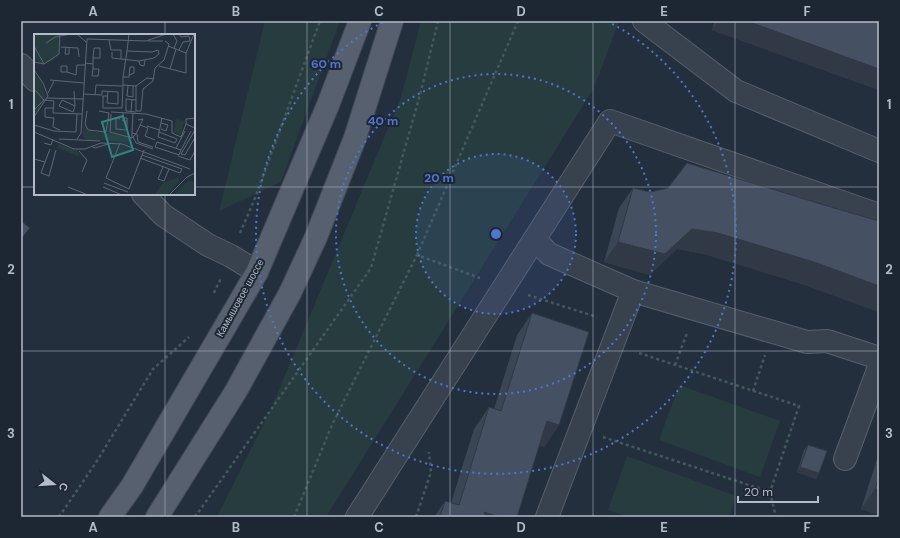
<svg xmlns="http://www.w3.org/2000/svg" width="900" height="538" font-family="'DM Sans',sans-serif">
<style>
.green{fill:#263c3f}
.lines{fill:none;stroke-linecap:round;stroke-linejoin:round}
.minor-casing{stroke:#565f6c;stroke-width:24}
.major-casing{stroke:#414a57;stroke-width:24}
.path{stroke:#44595c;stroke-width:2.5;stroke-dasharray:3 3;stroke-linecap:butt}
.minor{stroke:#38414e;stroke-width:22}
.major{stroke:#56606e;stroke-width:22}
.wall{fill:#3b4654}
.shaded-wall{fill:#303945}
.building{fill:#455162;stroke:#303945}
.grid{fill:none;stroke:#b4bcc9;stroke-width:1;stroke-opacity:0.55}
.ring{fill:none;stroke:#5274d3;stroke-width:2;stroke-dasharray:2 4}
.labels{text-anchor:middle;dominant-baseline:central;stroke-width:4;stroke-linejoin:round;paint-order:stroke}
.street-label{font-size:10px;fill:#b4bcc9;stroke:#1d2633}
.inset-road{fill:none;stroke:#5e6776;stroke-width:1}
.view{fill:#308480;fill-opacity:0.15;stroke:#308480;stroke-width:2}
.inset-edge{fill:none;stroke:#b4bcc9;stroke-width:2}
.centre{fill:#5274d3;stroke:#1d2633;stroke-width:2}
.ring-label{font-size:12px;text-anchor:middle;font-weight:bold;fill:#5274d3;stroke:#1d2633;stroke-width:4;stroke-linejoin:round;paint-order:stroke}
.neatline{fill:none;stroke:#b4bcc9;stroke-width:1.5}
.grid-label{font-size:13px;text-anchor:middle;font-weight:bold;fill:#b4bcc9}
</style>
<rect width="100%" height="100%" fill="#242f3e"/>
<g class="green">
<path d="M265,21h75l-59,161 -62,29z"/>
<path d="M421,21h198l-25,67 -268,429h-109l54,-108 130,-312z"/>
<path d="M679,385l101,36 -20,56 -101,-37z"/>
<path d="M627,456l109,40 -7,21h-101l-20,-7z"/>
</g>
<g class="lines">
<g class="minor-casing">
<g id="minor">
<path d="M644,21l92,70 143,60"/>
<path d="M21,65l14,15"/>
<path d="M143,194l20,21 45,30 23,11 26,16"/>
<path d="M535,240l14,14 84,37 174,51 20,-1 52,17"/>
<path d="M845,459l34,-92"/>
<path d="M357,517l253,-396 269,94"/>
<path d="M547,517l86,-226"/>
</g>
</g>
<g class="major-casing">
<g id="major">
<path d="M110,517l22,-31 125,-214 71,-167 32,-84"/>
<path d="M157,517l79,-126 54,-98 26,-56 39,-99 37,-117"/>
</g>
</g>
<g class="path">
<path d="M240,233l15,-35 65,-177"/>
<path d="M417,255l101,-234"/>
<path d="M214,293l7,-15"/>
<path d="M528,295l69,22"/>
<path d="M675,365l12,-32"/>
<path d="M753,391l12,-36"/>
<path d="M603,437l167,55 29,-86 -163,-54"/>
<path d="M770,492l6,25"/>
<path d="M59,517l38,-56 56,-92 36,-32"/>
<path d="M195,517l176,-249 49,-173 18,-74"/>
<path d="M294,517l38,-92 85,-170 63,23"/>
<path d="M416,517l15,-45 -2,-20"/>
</g>
<use href="#minor" class="minor"/>
<use href="#major" class="major"/>
</g>
<g class="wall">
<path d="M715,21h164v69l-167,-60z"/>
<path d="M633,188l17,4 184,16 45,13v91l-77,-28 -98,-30 -27,-5 -27,26 -46,-13 15,-54z"/>
<path d="M532,313l27,112 -15,22 -5,-2 -22,72h-83l11,-16 6,2 23,-74 15,-22 5,2 23,-74z"/>
<path d="M808,445l11,28 -3,6 -19,-7 7,-22z"/>
<path d="M879,453v62l-18,-6z"/>
</g>
<g class="shaded-wall">
<path d="M718,21h29l132,48v21l-167,-60z"/>
<path d="M692,229l26,4 99,30 62,23v26l-77,-28 -98,-30 -27,-5 -27,26 -46,-13 14,-20z"/>
<path d="M547,421l12,4 -15,22 -13,-4z"/>
<path d="M800,467l19,6 -3,6 -19,-7z"/>
<path d="M875,489l4,1v25l-18,-6z"/>
<path d="M484,512l16,5h-20z"/>
</g>
<g class="building">
<path d="M747,21h132v48z"/>
<path d="M687,163l147,45 45,13v65l-62,-23 -99,-30 -26,-4 -27,25 -47,-12 15,-54 17,4 18,-4z"/>
<path d="M21,221l9,7 -9,11z"/>
<path d="M532,313l57,19 -30,93 -12,-4 -30,96h-17l-16,-5 2,5h-46l5,-16 14,4 30,-98 12,4z"/>
<path d="M808,445l19,6 -8,22 -19,-6z"/>
<path d="M879,477v13l-4,-1z"/>
</g>
<path class="grid" d="M165,21v14M307,21v496M450,21v496M593,21v496M735,21v496M21,187h14M194,187h685M165,194v323M21,351h858"/>
<circle cx="496" cy="234" r="80" fill="#5274d3" fill-opacity=".12"/>
<g class="ring">
<circle cx="496" cy="234" r="80"/>
<circle cx="496" cy="234" r="160"/>
<path d="M607 21A240 240 0 1 1 385 21"/>
</g>
<g class="labels">
<g class="street-label">
<text transform="translate(240 298) rotate(-61)">Камышовое шоссе</text>
</g>
</g>
<g transform="translate(34 34)">
<rect width="161" height="161" fill="#242f3e"/>
<path d="M0,0h25v20l-7,7 -9,3 -9,-4zM0,38l8,10 4,17 -12,18zM142,85l8,2 -3,14 -8,-2zM50,91l3,6 22,2 20,5 2,4 -44,-2 -5,-5zM25,110l19,6 1,6 7,3 -29,-11zM145,143v4l-12,14h-13l9,-12zM155,146l6,3v12h-21z" fill="#263c3f"/>
<path class="inset-road" d="M43,0l9,8M139,0l4,7 -3,7M145,0l2,3 8,-1 1,5 -7,1 -4,8M75,6l2,10h10v9M114,7h15M12,9l9,-6 16,-3M0,12l10,18M134,12l18,7M27,13l17,1 1,9M32,13l-1,7h4v-7M93,17l-4,26h6l1,-10h4v6l-5,2M78,18v6l27,3 15,-3 5,-4 -1,-4 -6,2 -25,-1 2,-17M105,27l1,4 4,1 1,-6M0,28l10,2 15,-10 1,-20M51,29l8,1v5l-1,7h6l1,-7h-6M59,30v-6l1,-10h6v10h-7M125,32l27,7v-20l8,-19M136,35l6,-20M0,36l9,13 5,13 -14,21M33,38h-6v-6h6v6l9,3 1,-10h8M89,43v8l13,1v25h5l2,-22 10,-8 2,-13 9,-8 5,-16 -4,-3M16,46l34,3M94,52l-1,10 6,1v-11M102,52l11,-8 7,1M0,55l10,11 10,1 -1,12 29,1M40,57l1,15 -2,6 -14,-6 3,-6 13,6M14,59l6,-12M49,60l19,1v-4l16,1v12l-11,-1 1,-12M61,61l1,-10 26,1M74,62h-5v12h19l1,-23M13,64l36,1M19,74h-8v9l9,1 -1,9 7,3M0,76l10,-10M97,77l1,-12M77,78l35,2 26,7v12l9,4 5,-13M102,78l-10,-1v-12l10,1M77,80l-1,18 22,6v-5M89,84v3h4v-3h-4v-5M161,84l-9,1v5l9,4v-8M127,89l7,2 -2,6 -5,-2M51,90l3,6 18,2 3,-19 -10,-2M51,90l2,-13M0,91l20,6 22,1 1,-18M106,91l8,3 -3,8 10,4M113,92l12,4M82,95l11,1v-9M82,95v-11l4,1M0,98l40,17h11l16,-6 21,1 68,25M125,98l18,7 -2,4 -17,-6 4,-19M102,100l7,-15 -5,1M103,100l1,8 15,5M99,103l3,6 17,6M98,104l4,-4 -4,-1 1,-20M25,105l41,2M43,105l4,-6 6,-94 59,2 20,-7M123,108l24,8 -2,5 -24,-8zM10,109l7,2 2,-6M86,109l-14,35 23,11 15,-39M57,112l4,2 13,-4M142,114l9,-17M147,116l10,-19M45,117l8,9 -5,12M147,120l14,-24M147,120l4,1 9,-16M144,122l12,4 5,-9M106,124l40,15 2,-4 -40,-14M0,125l11,3 5,-13M11,128l-4,11 8,3 7,-26M129,133l-5,12 6,2 5,-12M70,149l24,9M34,153l20,8M69,153l19,8M135,161l18,-18 8,-4"/>
<path class="view" d="M89,82l10,34 -21,7 -10,-35z"/>
<rect width="161" height="161" class="inset-edge"/>
</g>
<circle cx="496" cy="234" r="6" class="centre"/>
<g class="ring-label">
<text x="326" y="68">60 m</text>
<text x="383" y="125">40 m</text>
<text x="439" y="182">20 m</text>
</g>
<rect width="900" height="538" fill="none" stroke="#1d2633" stroke-width="44"/>
<g transform="translate(54 484) rotate(107)" stroke="#1d2633" stroke-width="3" paint-order="stroke">
<path d="M0-3L7 15L0 10L-7 15Z" fill="#b4bcc9"/>
<text y="-6" font-size="11" font-weight="bold" text-anchor="middle" fill="#b4bcc9">С</text>
</g>
<path d="M738 496v6h80v-6" fill="none" stroke="#b4bcc9" stroke-width="2"/>
<text x="744" y="496" font-size="12" fill="#b4bcc9" stroke="#1d2633" stroke-width="3" paint-order="stroke">20 m</text>
<rect x="22" y="22" width="856" height="494" class="neatline"/>
<g class="grid-label">
<text x="93" y="16">A</text>
<text x="236" y="16">B</text>
<text x="379" y="16">C</text>
<text x="521" y="16">D</text>
<text x="664" y="16">E</text>
<text x="807" y="16">F</text>
<text x="11" y="109">1</text>
<text x="889" y="109">1</text>
<text x="11" y="274">2</text>
<text x="889" y="274">2</text>
<text x="11" y="438">3</text>
<text x="889" y="438">3</text>
<text x="93" y="532">A</text>
<text x="236" y="532">B</text>
<text x="379" y="532">C</text>
<text x="521" y="532">D</text>
<text x="664" y="532">E</text>
<text x="807" y="532">F</text>
</g>
</svg>
